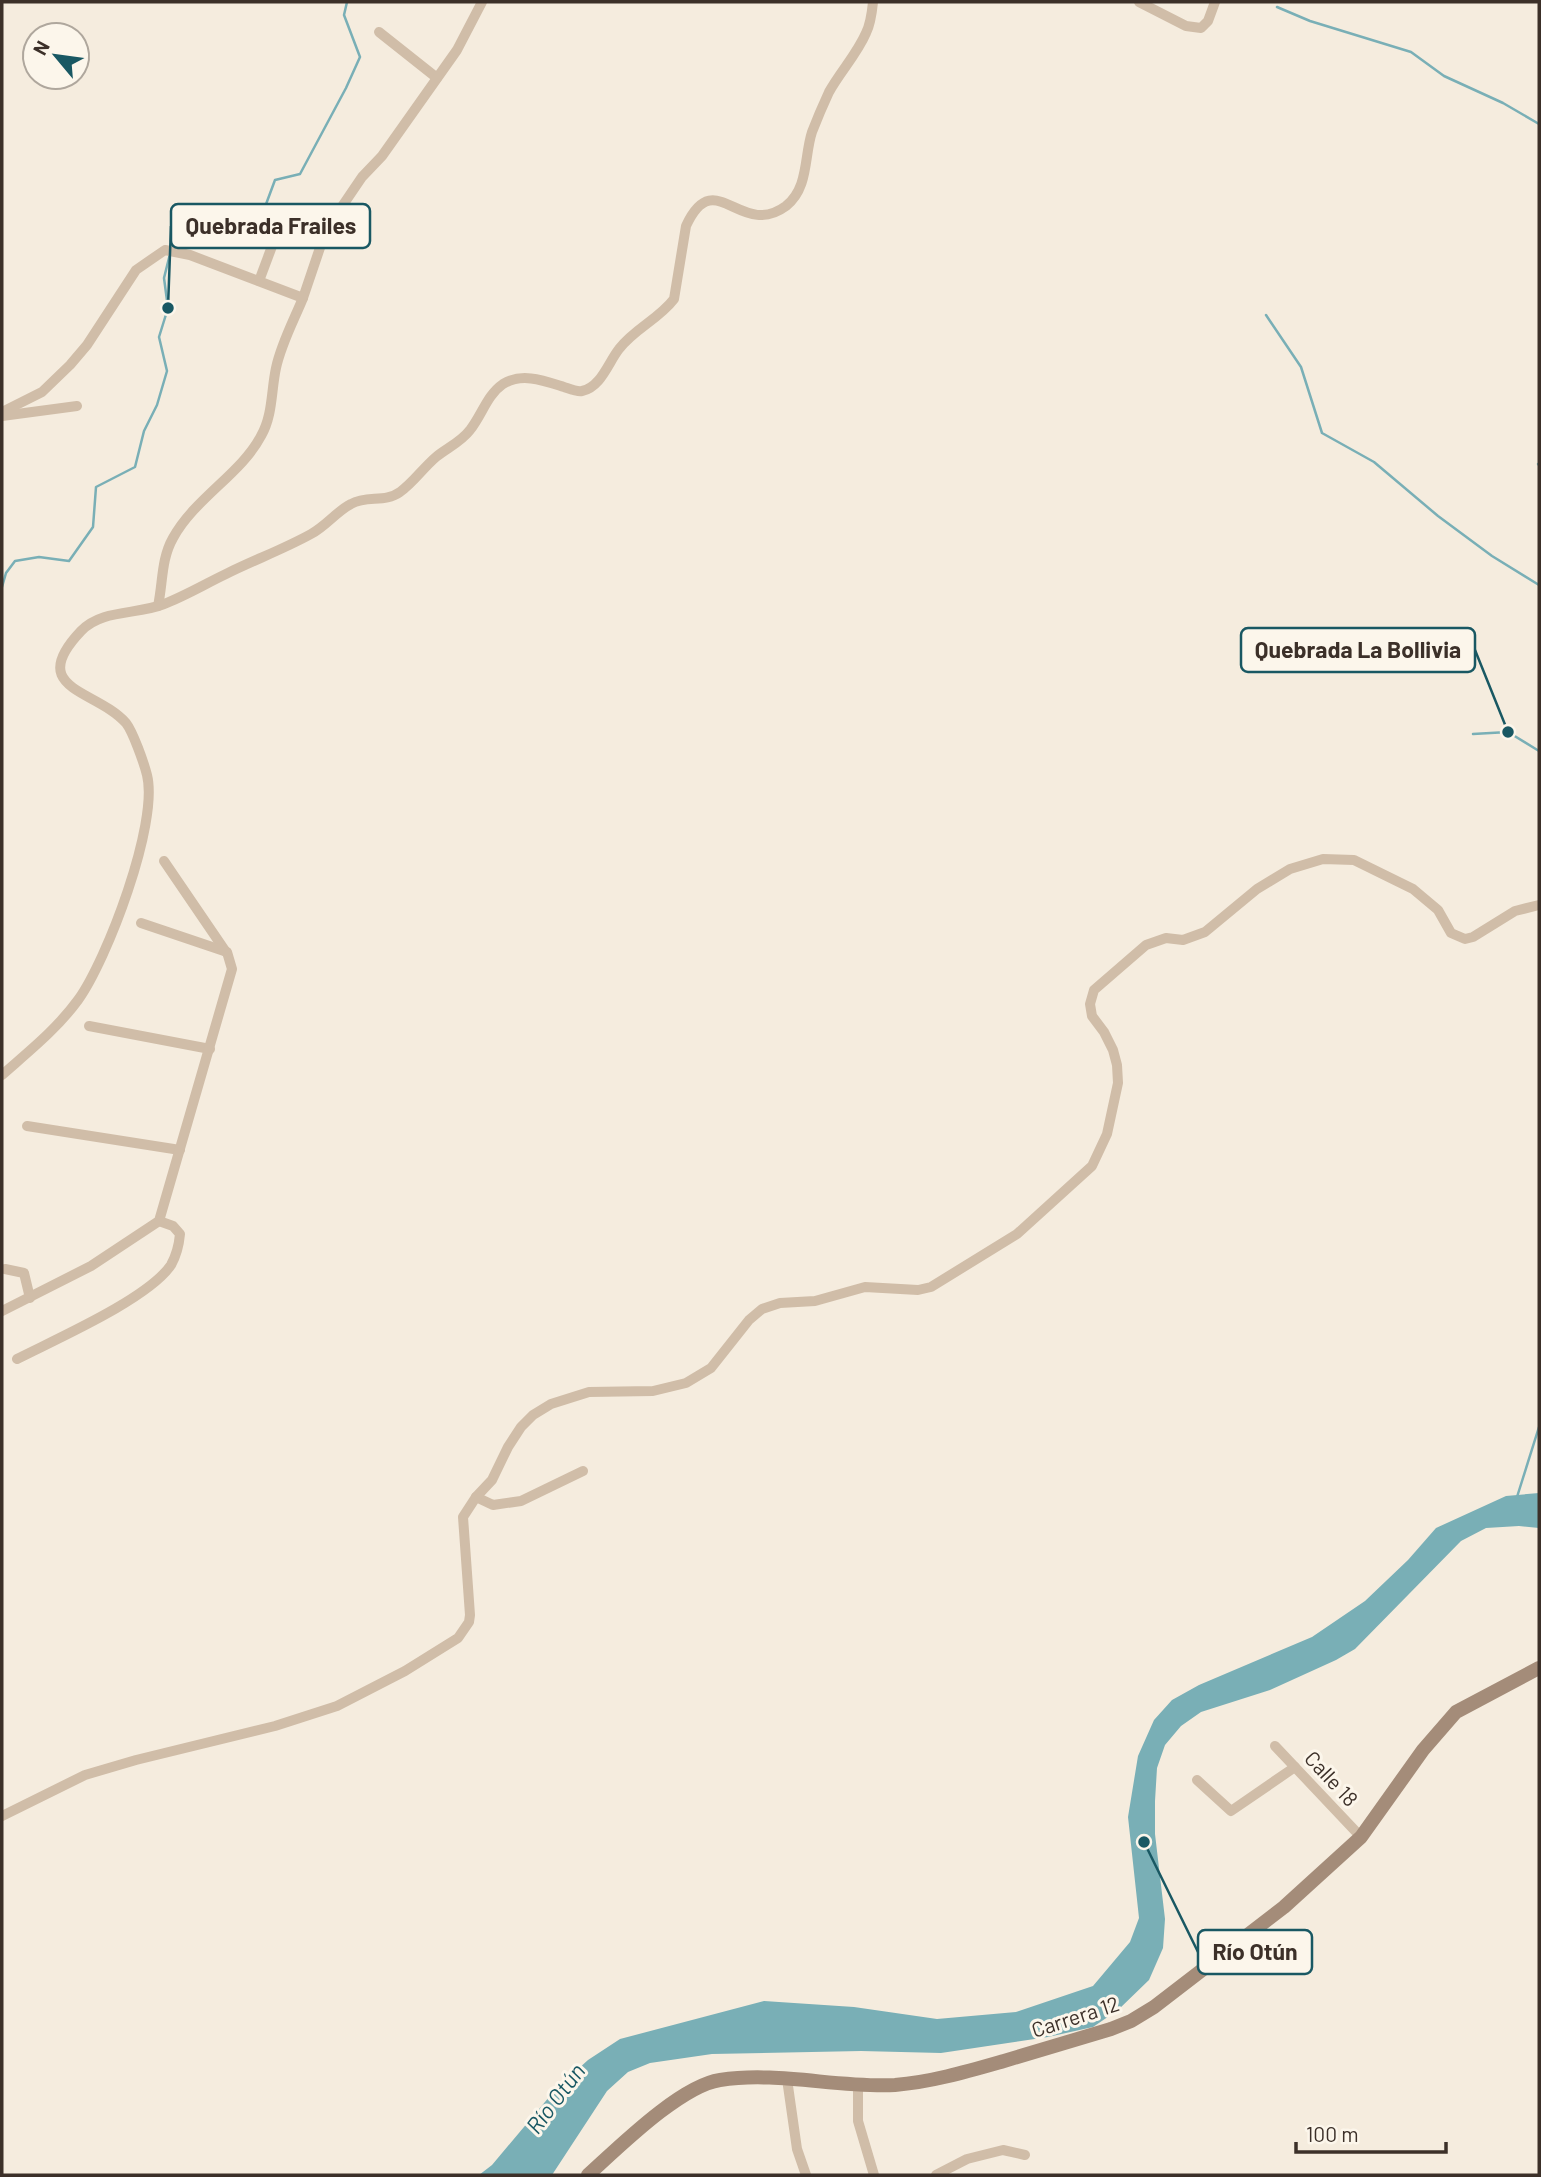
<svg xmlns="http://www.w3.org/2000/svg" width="1541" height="2177" font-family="Barlow,sans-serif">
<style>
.water{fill:#79afb6}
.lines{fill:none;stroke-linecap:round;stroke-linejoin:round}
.stream{stroke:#79afb6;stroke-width:2.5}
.street{stroke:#d0bda8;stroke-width:10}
.secondary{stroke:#a48c79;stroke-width:14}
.labels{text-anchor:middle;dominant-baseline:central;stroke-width:6;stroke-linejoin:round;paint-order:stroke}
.street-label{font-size:21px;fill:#3c3029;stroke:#fcf6eb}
.water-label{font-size:23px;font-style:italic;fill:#195863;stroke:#fcf6eb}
.leader{fill:none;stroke:#195863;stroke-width:2.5}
.callout-dot{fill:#195863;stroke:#fcf6eb;stroke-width:2.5}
.callout{fill:#fcf6eb;stroke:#195863;stroke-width:2.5}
.callout-label{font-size:23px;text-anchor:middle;font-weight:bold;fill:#3c3029}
</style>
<rect width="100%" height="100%" fill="#f5ecde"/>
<path class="water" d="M1539,1493v35l-20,-2 -33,2 -25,13 -106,108 -19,11 -66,30 -69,22 -20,14 -16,19 -8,23 -2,33v33l10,85 -2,29 -14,32 -31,30 -25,17 -45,10 -107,16 -80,-2 -149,3 -62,9 -22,9 -21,19 -55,84h-73l13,-10 63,-75 33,-30 32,-21 144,-38 90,6 83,12 79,-7 77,-26 37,-44 9,-24 -11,-101 10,-61 16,-36 18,-20 27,-15 113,-48 53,-36 43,-41 28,-32 70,-32z"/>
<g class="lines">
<g class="stream">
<path d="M1277,7l33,14 101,31 33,24 59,27 36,21"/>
<path d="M171,248l8,-11 11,-6 20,9 19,-2 7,5 7,-2 9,-15 10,-11 13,-35 25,-6 46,-86 14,-31 -16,-42 3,-13"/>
<path d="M1266,315l35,52 21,66 52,29 64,54 54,40 47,29"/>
<path d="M1538,464l1,1"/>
<path d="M2,587l4,-14 9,-12 24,-4 30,4 24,-34 3,-40 39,-20 9,-36 13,-26 10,-34 -8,-34 9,-29 -4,-30 6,-24"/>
<path d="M1473,734l35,-2 31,19"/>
<path d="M1517,1497l22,-70"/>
</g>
<g class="street">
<path d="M1139,2l47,24 15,2 7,-7 7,-19"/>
<path d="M379,32l58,46"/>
<path d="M259,281l21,-56"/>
<path d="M303,298l23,-68 36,-53 20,-21 75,-106 25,-48"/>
<path d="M2,412l40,-20 28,-27 17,-20 49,-75 29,-20 25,5 113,43c-9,22 -22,46 -27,70 -5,23 -3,47 -15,68 -20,38 -66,62 -88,102 -12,21 -10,45 -15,68"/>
<path d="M2,416l75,-10"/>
<path d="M164,861l62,91"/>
<path d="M89,1026l121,23"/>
<path d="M2,1075c26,-23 55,-46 76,-75 29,-40 81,-177 69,-225 -3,-12 -14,-43 -21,-52 -30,-34 -101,-33 -45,-92 21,-22 56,-16 83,-27 21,-8 41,-20 62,-30 28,-14 58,-25 85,-40 15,-8 26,-23 40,-30 16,-9 34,-1 49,-12 13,-9 23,-24 36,-35 11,-9 25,-15 34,-27 12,-15 17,-35 33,-46 19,-12 42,-3 61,3 6,2 13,5 18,4 19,-4 26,-28 37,-42 15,-20 40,-30 55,-50l12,-73c29,-63 54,14 100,-20 23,-18 18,-50 26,-74 5,-13 11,-27 17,-40 11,-20 28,-38 37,-59 5,-10 6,-21 7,-31"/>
<path d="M27,1126l153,24"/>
<path d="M5,1269l19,4 6,25"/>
<path d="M2,1311l89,-45 68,-45 73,-252 -5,-17 -86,-29"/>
<path d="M17,1359c39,-20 131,-60 154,-94 5,-9 8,-20 9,-31l-7,-8 -14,-5"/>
<path d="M476,1497l17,8 28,-4 62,-30"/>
<path d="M1275,1746l86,91"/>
<path d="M1197,1780l34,31 64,-44"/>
<path d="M2,1816l83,-41 51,-15 139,-34 62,-20 68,-35 53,-33 11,-16 1,-7 -7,-98 13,-20 16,-17 16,-33 13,-20 12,-12 18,-11 38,-12 64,-1 33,-8 25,-15 38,-48 13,-11 18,-6 35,-2 50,-14 53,3 13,-3 86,-53 75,-68 15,-32 11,-51 -1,-18 -4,-15 -9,-18 -12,-16 -2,-12 4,-14 52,-45 20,-7 17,2 22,-8 52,-43 33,-20 33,-10 31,1 59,29 25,21 13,23 14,6 8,-2 42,-26 24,-6"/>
<path d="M787,2079l10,70 9,26"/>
<path d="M858,2083v38l16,54"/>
<path d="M936,2175l31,-16 36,-9 22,5"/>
</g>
<path class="secondary" d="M588,2175c30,-27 92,-89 132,-95 58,-9 117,8 175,5 37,-3 74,-14 109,-24 36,-11 71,-21 107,-32l20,-8 23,-14 130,-100 77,-70 62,-87 33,-38 83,-44"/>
</g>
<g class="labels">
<g class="street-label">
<text transform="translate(1332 1778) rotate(47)">Calle 18</text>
<text transform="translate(1075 2016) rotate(-18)">Carrera 12</text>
</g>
<g class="water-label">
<text transform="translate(555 2098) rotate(-53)">Río Otún</text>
</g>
</g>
<path class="leader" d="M168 308L171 226M1508 732L1475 650M1144 1842L1198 1952"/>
<g class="callout-dot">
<circle cx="168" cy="308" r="7"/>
<circle cx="1508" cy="732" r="7"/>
<circle cx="1144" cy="1842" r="7"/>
</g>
<g class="callout">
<rect x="171" y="204" width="199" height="44" rx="7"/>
<rect x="1241" y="628" width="234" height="44" rx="7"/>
<rect x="1198" y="1930" width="114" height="44" rx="7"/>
</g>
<g class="callout-label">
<text x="271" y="234">Quebrada Frailes</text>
<text x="1358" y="658">Quebrada La Bollivia</text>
<text x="1255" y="1960">Río Otún</text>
</g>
<rect width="1541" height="2177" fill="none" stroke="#3c3029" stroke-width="7"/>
<g transform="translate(56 56) rotate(299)"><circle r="33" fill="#fcf6eb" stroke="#afa79d" stroke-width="2"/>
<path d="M0-5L12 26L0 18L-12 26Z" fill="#195863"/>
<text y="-10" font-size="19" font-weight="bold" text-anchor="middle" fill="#3c3029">N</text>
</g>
<path d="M1296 2142v10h150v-10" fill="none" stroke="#3c3029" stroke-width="3.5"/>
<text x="1306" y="2142" font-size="21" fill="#3c3029" stroke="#fcf6eb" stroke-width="5" paint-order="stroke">100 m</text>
</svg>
